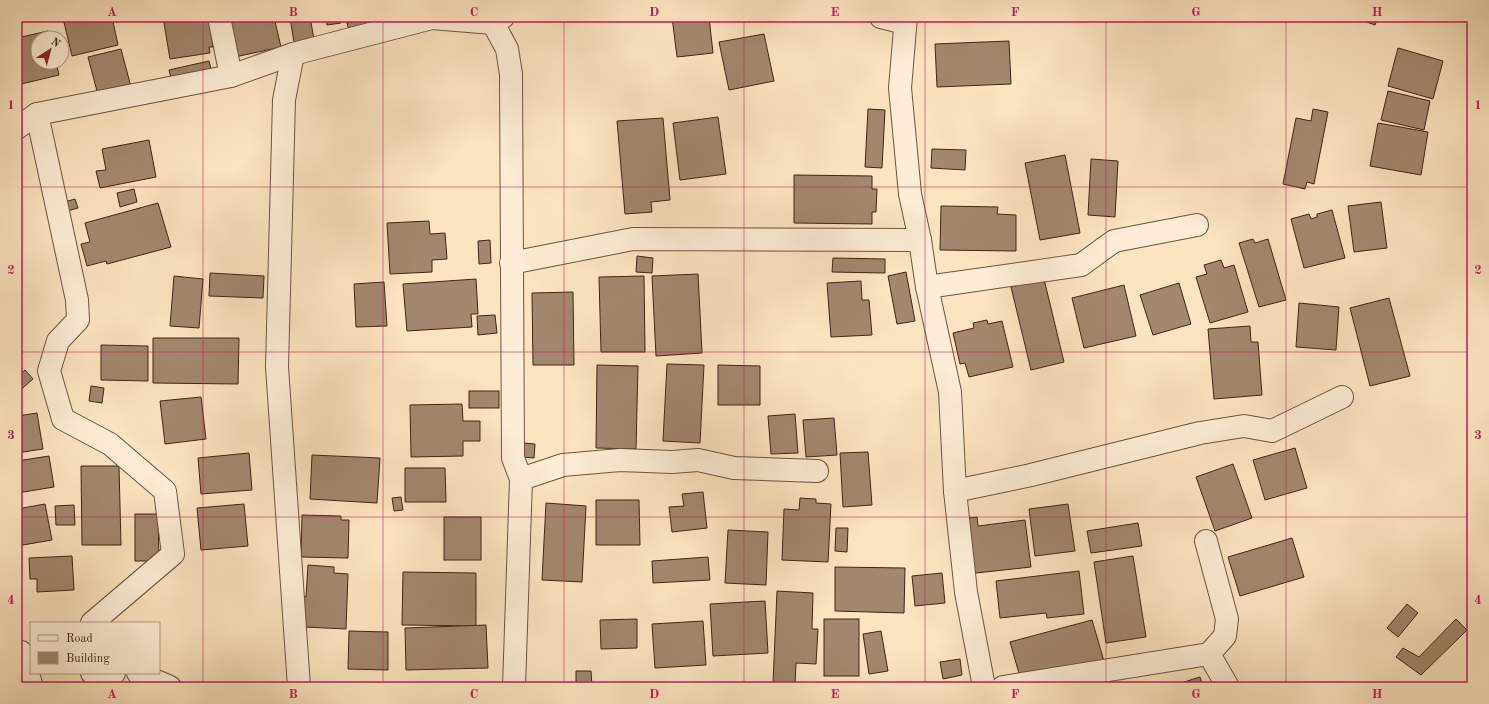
<svg xmlns="http://www.w3.org/2000/svg" width="1489" height="704" font-family="'Old Standard TT',serif">
<style>
.building{fill:#a3876e;stroke:#422315}
.lines{fill:none;stroke-linecap:round;stroke-linejoin:round}
.street-casing{stroke:#705340;stroke-width:24}
.street{stroke:#fdedd6;stroke-width:22}
.grid{fill:none;stroke:#c2185b;stroke-width:1;stroke-opacity:0.55}
.neatline{fill:none;stroke:#c2185b;stroke-width:1.5}
.grid-label{font-size:13px;text-anchor:middle;font-weight:bold;fill:#c2185b}
</style>
<rect width="100%" height="100%" fill="#fce4c0"/>
<filter id="stains"><feTurbulence type="fractalNoise" baseFrequency=".005" numOctaves="4"/><feColorMatrix values="0 0 0 0 .2 0 0 0 0 .09 0 0 0 0 .02 0 0 0 .5 -.17"/></filter>
<radialGradient id="worn" r=".72"><stop offset=".6" stop-color="#630" stop-opacity="0"/><stop offset="1" stop-color="#630" stop-opacity=".3"/></radialGradient>
<g class="building">
<path d="M66,17h46l6,28 -46,11 -9,-38z"/>
<path d="M124,17h14l-13,4z"/>
<path d="M163,17h46l4,30h-4l1,6 -40,6z"/>
<path d="M226,17h48l7,30 -46,10z"/>
<path d="M298,17h12l5,28 -20,3 -5,-30z"/>
<path d="M326,17h14l1,6 -14,2z"/>
<path d="M368,17l4,15 -21,6 -4,-15z"/>
<path d="M672,17h37l4,36 -36,4z"/>
<path d="M1353,17h25l-3,8z"/>
<path d="M48,31l2,7h-12v24h18l3,13 -42,10v-47z"/>
<path d="M764,34l10,47 -45,9 -10,-48z"/>
<path d="M1009,41l2,43 -74,3 -2,-43z"/>
<path d="M1398,48l45,13 -10,38 -45,-13z"/>
<path d="M121,49l10,38 -33,8 -10,-38z"/>
<path d="M209,61l4,15 -40,10 -4,-16z"/>
<path d="M1388,91l42,10 -6,29 -43,-10z"/>
<path d="M868,109l17,1 -3,58 -17,-1z"/>
<path d="M1313,109l15,3 -14,72 -7,-2 -2,7 -22,-5 13,-66 15,3z"/>
<path d="M718,117l8,57 -46,6 -7,-57z"/>
<path d="M663,118l7,82 -19,2 1,10 -27,2 -8,-93z"/>
<path d="M1378,123l50,9 -7,43 -51,-9z"/>
<path d="M149,140l7,37 -56,11 -4,-17 10,-1 -4,-21z"/>
<path d="M932,149l34,1 -1,20 -34,-2z"/>
<path d="M1065,155l15,78 -40,7 -15,-77z"/>
<path d="M1091,159l27,2 -3,56 -27,-2z"/>
<path d="M794,175l78,1v13h5l-1,23h-4v12l-78,-1z"/>
<path d="M134,189l3,13 -17,5 -3,-14z"/>
<path d="M75,199l3,9 -14,4 -3,-9z"/>
<path d="M1381,202l6,46 -33,4 -6,-46z"/>
<path d="M158,203l13,44 -64,17 -1,-3 -19,5 -6,-22 9,-2 -5,-19z"/>
<path d="M941,206l57,1 -1,7 19,1v36l-76,-1z"/>
<path d="M1332,210l13,48 -41,10 -13,-49 18,-5 2,5 6,-2v-3z"/>
<path d="M429,221l1,13 15,-1 2,26 -15,1v12l-42,2 -3,-51z"/>
<path d="M1253,239l2,4 13,-4 18,61 -27,7 -20,-64z"/>
<path d="M490,240l1,23 -12,1 -1,-23z"/>
<path d="M637,256l16,2 -1,15 -16,-1z"/>
<path d="M833,258l52,1v14l-53,-1z"/>
<path d="M1221,260l3,8 10,-3 14,47 -38,11 -14,-46 11,-3 -3,-9z"/>
<path d="M906,272l9,49 -18,3 -9,-48z"/>
<path d="M210,273l54,3 -1,22 -54,-2z"/>
<path d="M698,274l4,79 -46,3 -4,-80z"/>
<path d="M174,276l29,3 -4,49 -29,-2z"/>
<path d="M644,276l1,76h-44l-2,-75z"/>
<path d="M476,279l2,35h-7l1,13 -65,4 -4,-47z"/>
<path d="M1044,279l20,83 -33,8 -20,-83z"/>
<path d="M861,281l1,19h7l3,35 -41,2 -4,-54z"/>
<path d="M384,282l3,44 -31,1 -2,-43z"/>
<path d="M1179,283l12,41 -38,11 -13,-40z"/>
<path d="M1124,285l12,51 -52,12 -12,-50z"/>
<path d="M573,292l1,73h-41l-1,-72z"/>
<path d="M1389,298l21,78 -40,10 -20,-78z"/>
<path d="M1299,303l40,4 -3,43 -40,-3z"/>
<path d="M495,315l2,18 -19,2 -1,-19z"/>
<path d="M987,320l1,4 14,-3 11,46 -44,10 -4,-14 -5,1 -7,-31 21,-5 -1,-5z"/>
<path d="M1250,326l1,16h7l4,53 -48,4 -6,-70z"/>
<path d="M153,338h86l-1,46 -85,-1z"/>
<path d="M101,345l47,1v35l-47,-1z"/>
<path d="M667,364l37,1 -4,78 -37,-2z"/>
<path d="M597,365l41,1 -2,83 -40,-1z"/>
<path d="M718,365l42,1v39h-42z"/>
<path d="M25,370l8,9 -16,14v-16z"/>
<path d="M91,386l13,2 -2,15 -13,-2z"/>
<rect x="469" y="391" width="30" height="17"/>
<path d="M201,397l5,42 -41,5 -5,-43z"/>
<path d="M462,404l1,17h17v20h-17v15l-52,1 -1,-52z"/>
<path d="M37,413l6,36 -26,4v-37z"/>
<path d="M795,414l3,39 -27,1 -3,-38z"/>
<path d="M834,418l3,37 -31,2 -3,-37z"/>
<path d="M523,443l12,1 -1,14 -12,-1z"/>
<path d="M1295,448l12,40 -42,12 -12,-40z"/>
<path d="M868,452l4,53 -29,2 -3,-54z"/>
<path d="M249,453l3,37 -51,4 -3,-36z"/>
<path d="M312,455l68,3 -3,45 -67,-4z"/>
<path d="M49,456l5,31 -37,6v-32z"/>
<path d="M1233,464l19,54 -37,13 -19,-54z"/>
<path d="M81,466h38l2,79h-39z"/>
<path d="M405,468h40l1,34h-41z"/>
<path d="M703,492l4,36 -35,4 -3,-25 15,-1 -2,-12z"/>
<path d="M401,497l2,13 -9,1 -2,-13z"/>
<path d="M800,498l16,1v4l15,1 -3,58 -46,-2 2,-51 15,1z"/>
<path d="M596,500h43l1,45h-44z"/>
<path d="M546,503l40,3 -4,76 -40,-2z"/>
<path d="M45,504l7,36 -35,6v-37z"/>
<path d="M244,504l4,42 -47,4 -4,-42z"/>
<path d="M1068,504l7,47 -40,5 -6,-47z"/>
<path d="M74,505l1,20h-19l-1,-19z"/>
<path d="M135,514h23l1,47h-24z"/>
<path d="M302,515l39,1v4h8l-1,38 -47,-1z"/>
<rect x="444" y="517" width="37" height="43"/>
<path d="M977,517l1,9 47,-6 6,47 -64,7 -7,-55z"/>
<path d="M1138,523l4,23 -51,7 -4,-22z"/>
<path d="M836,528h12l-1,24 -12,-1z"/>
<path d="M728,530l40,2 -2,53 -41,-2z"/>
<path d="M1292,538l12,39 -64,19 -12,-39z"/>
<path d="M72,556l2,34 -37,2v-13h-7l-1,-21z"/>
<path d="M1133,556l13,81 -40,6 -12,-81z"/>
<path d="M708,557l2,23 -57,3 -1,-22z"/>
<path d="M308,565l26,2v6l14,1 -2,55 -41,-2 -5,-31 6,1z"/>
<path d="M835,567l70,1 -1,45 -69,-2z"/>
<path d="M1079,571l5,43 -37,4 -1,-5 -46,5 -4,-37z"/>
<path d="M403,572l73,1v53l-74,-1z"/>
<path d="M942,573l3,30 -30,3 -3,-30z"/>
<path d="M17,580l2,40h-2z"/>
<path d="M777,591l36,2 -1,36h6l-2,35 -20,-1 -1,21 -22,-1z"/>
<path d="M765,601l3,52 -55,3 -3,-52z"/>
<path d="M1407,604l11,9 -20,24 -11,-9z"/>
<path d="M637,619v29l-36,1 -1,-29z"/>
<rect x="824" y="619" width="35" height="57"/>
<path d="M1456,619l11,11 -46,45 -25,-18 7,-9 16,9z"/>
<path d="M1092,620l12,41 -82,23 -12,-42z"/>
<path d="M703,621l3,44 -51,3 -3,-44z"/>
<path d="M486,625l2,43 -82,2 -1,-42z"/>
<path d="M349,631l39,1v38l-40,-1z"/>
<path d="M881,631l7,40 -19,3 -6,-40z"/>
<path d="M960,659l2,16 -19,4 -3,-17z"/>
<path d="M576,671h15l1,15h-16z"/>
<path d="M1200,677l3,10h-35z"/>
</g>
<g class="lines">
<g class="street-casing">
<g id="street">
<path d="M219,17l12,59"/>
<path d="M881,17l24,6"/>
<path d="M906,17l-6,71 10,106 10,46 7,47 23,105 5,99 11,101 18,95"/>
<path d="M493,23l14,26 4,25 2,384 8,21 -7,208"/>
<path d="M293,54l-9,46 -7,267 22,320"/>
<path d="M37,114l40,186 1,20 -20,21 -9,30 14,48 47,25 55,47 8,63 -81,69"/>
<path d="M17,128l20,-14 194,-38 62,-22 139,-36 61,5 10,-6"/>
<path d="M511,263l122,-24 287,1"/>
<path d="M927,287l154,-22 33,-24 83,-16"/>
<path d="M521,479l42,-14 57,-5 52,2 26,-2 36,8 83,3"/>
<path d="M955,491l76,-16 169,-42 44,-7 28,5 70,-34"/>
<path d="M1206,541l21,78 -2,17 -16,18 19,33"/>
<path d="M21,652l11,35"/>
<path d="M92,673l8,3 14,-3"/>
<path d="M138,673l32,14"/>
<path d="M1003,687l206,-33"/>
</g>
</g>
<use href="#street" class="street"/>
</g>
<path class="grid" d="M203,17v670M383,17v670M564,17v670M744,17v670M925,17v670M1106,17v670M1286,17v670M17,187h1455M17,352h1455M17,517h1455"/>
<rect width="1489" height="704" fill="none" stroke="#fce4c0" stroke-width="44"/>
<rect x="30" y="622" width="130" height="52" fill="#fdedd6" stroke="#b29c89"/>
<rect x="38" y="635" width="20" height="6" fill="#fdedd6" stroke="#b29c89"/>
<text x="66" y="642" font-size="12" fill="#422315">Road</text>
<rect x="38" y="652" width="20" height="12" fill="#a3876e" stroke="#b29c89"/>
<text x="66" y="662" font-size="12" fill="#422315">Building</text>
<g transform="translate(50 50) rotate(36)"><circle r="19" fill="#fdedd6" stroke="#b29c89"/>
<path d="M0-3L7 15L0 10L-7 15Z" fill="#8f2418"/>
<text y="-6" font-size="11" font-weight="bold" text-anchor="middle" fill="#422315">N</text>
</g>
<rect x="22" y="22" width="1445" height="660" class="neatline"/>
<g class="grid-label">
<text x="112" y="16">A</text>
<text x="293" y="16">B</text>
<text x="474" y="16">C</text>
<text x="654" y="16">D</text>
<text x="835" y="16">E</text>
<text x="1015" y="16">F</text>
<text x="1196" y="16">G</text>
<text x="1377" y="16">H</text>
<text x="11" y="109">1</text>
<text x="1478" y="109">1</text>
<text x="11" y="274">2</text>
<text x="1478" y="274">2</text>
<text x="11" y="439">3</text>
<text x="1478" y="439">3</text>
<text x="11" y="604">4</text>
<text x="1478" y="604">4</text>
<text x="112" y="698">A</text>
<text x="293" y="698">B</text>
<text x="474" y="698">C</text>
<text x="654" y="698">D</text>
<text x="835" y="698">E</text>
<text x="1015" y="698">F</text>
<text x="1196" y="698">G</text>
<text x="1377" y="698">H</text>
</g>
<rect width="100%" height="100%" filter="url(#stains)"/>
<rect width="100%" height="100%" fill="url(#worn)"/>
</svg>
